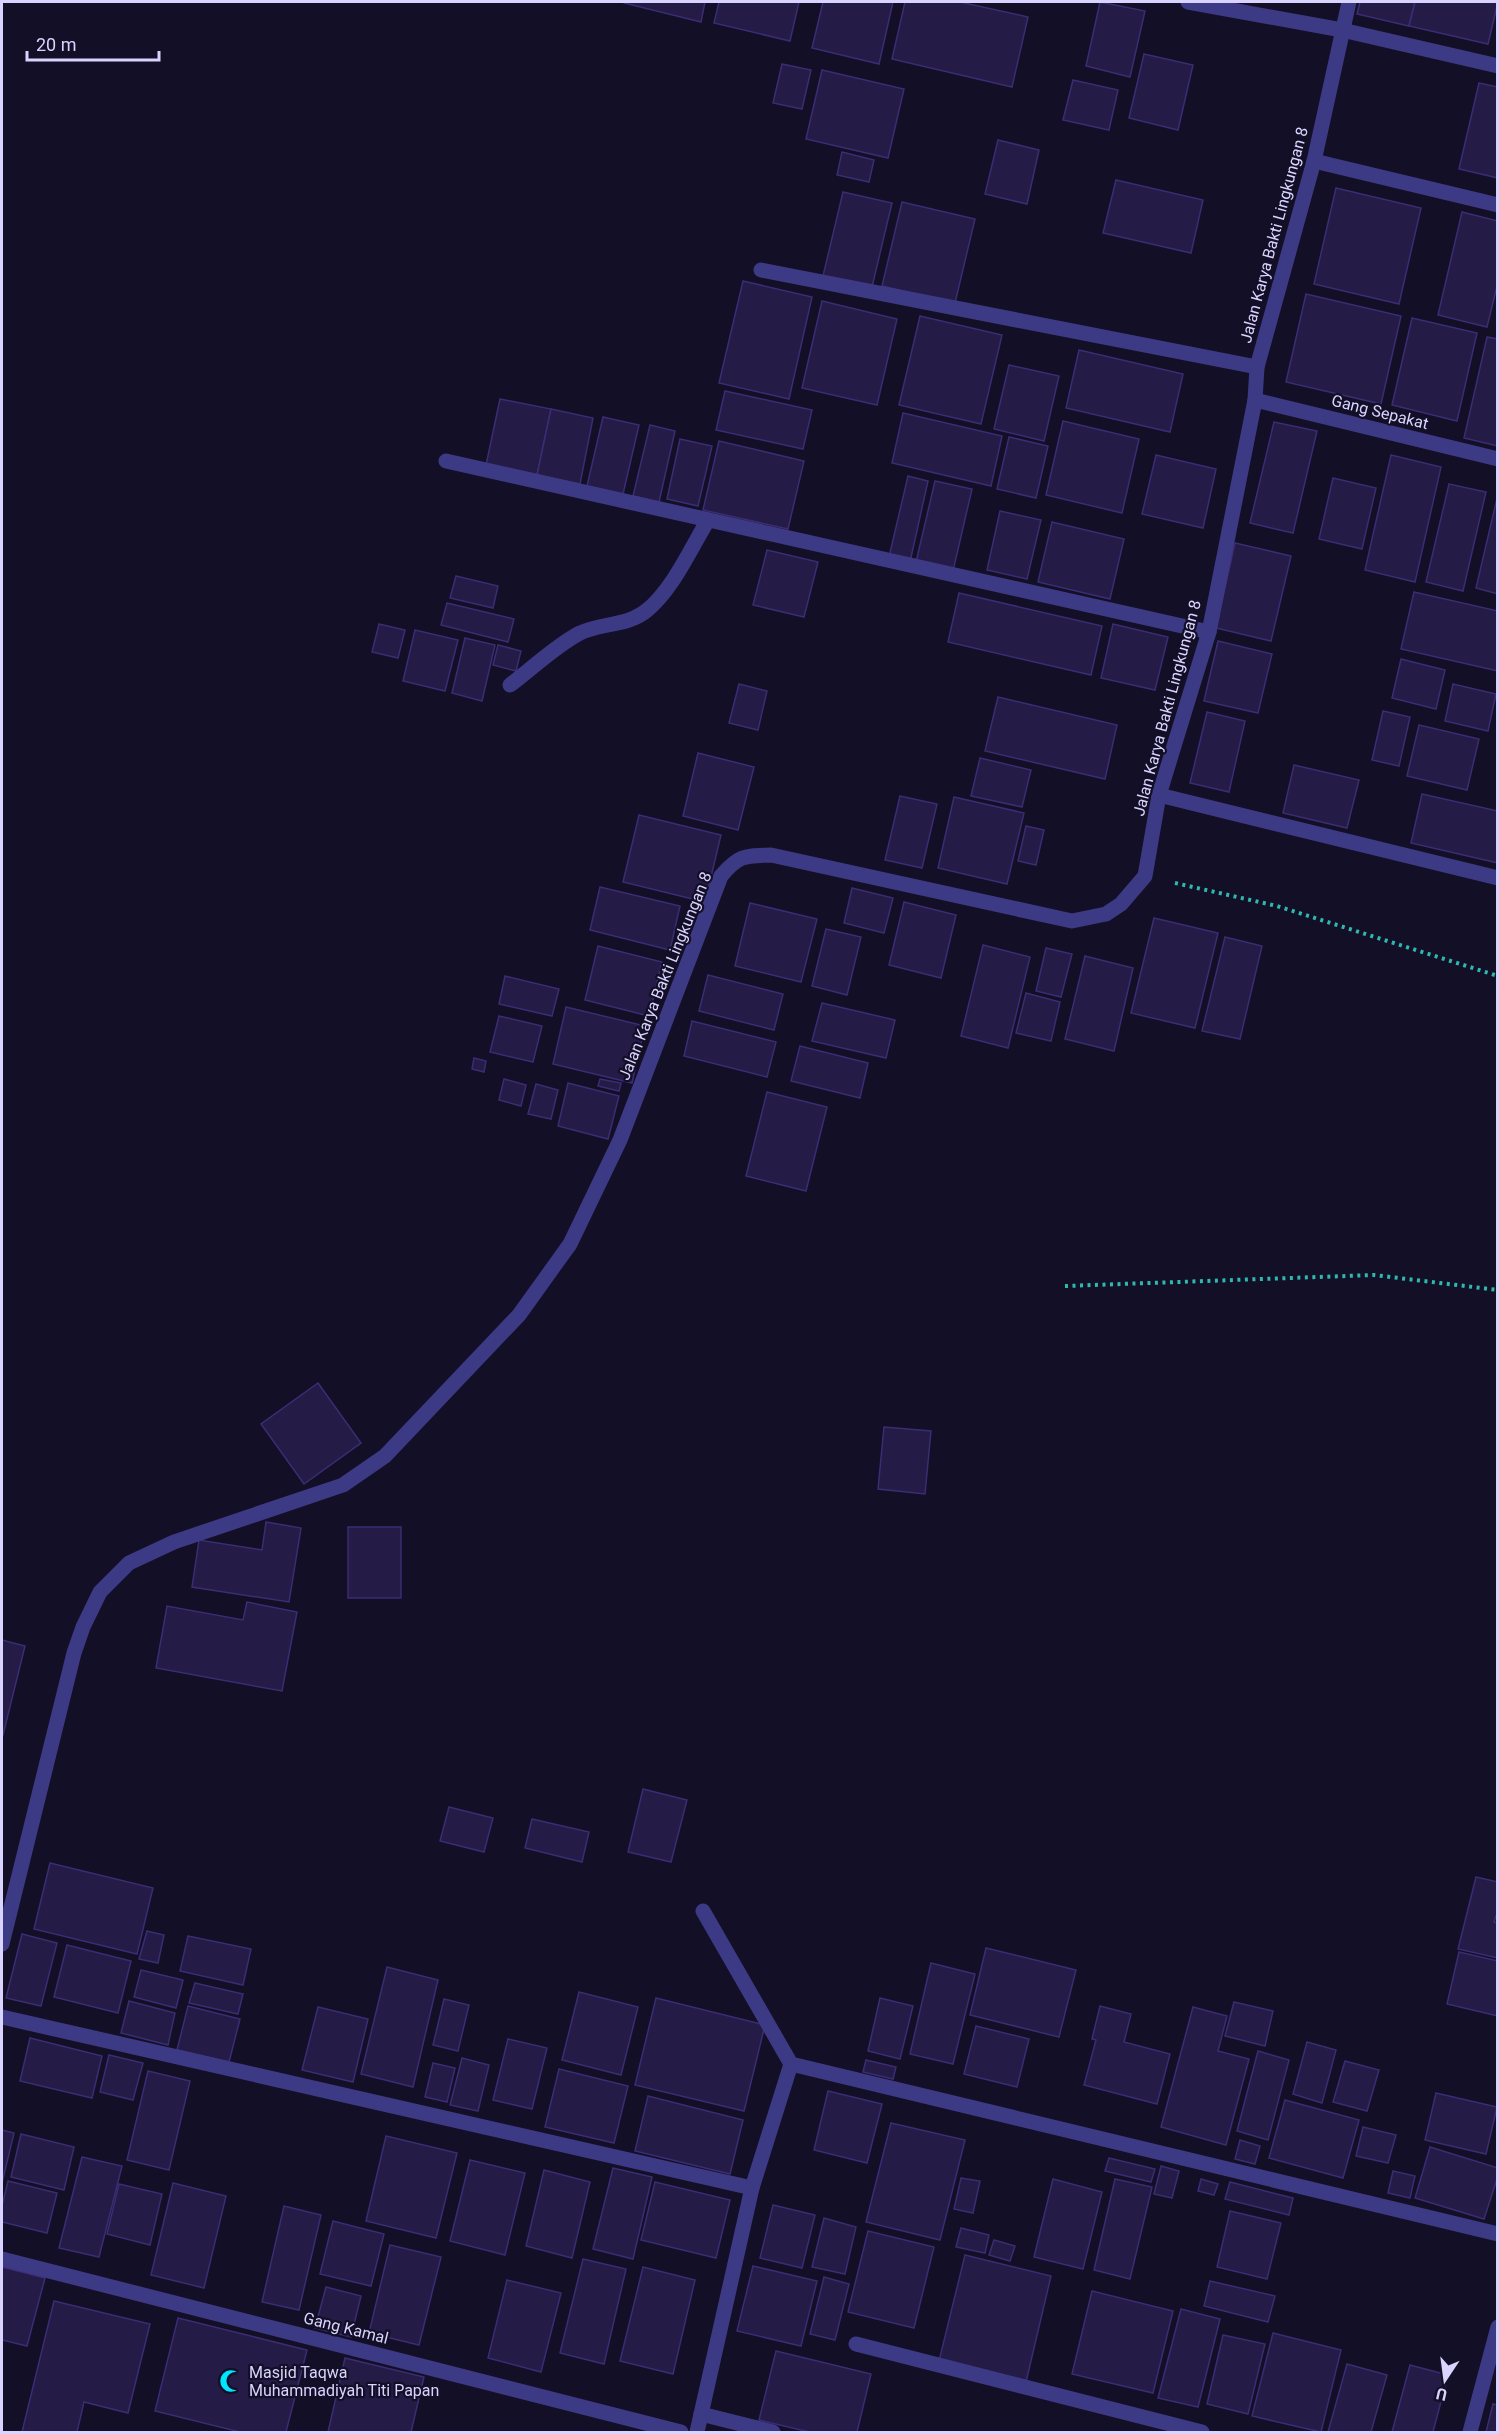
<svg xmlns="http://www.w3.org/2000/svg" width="1499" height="2434" font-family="Roboto,sans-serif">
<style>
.building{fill:#241b47;stroke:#3b2d73;stroke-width:1.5}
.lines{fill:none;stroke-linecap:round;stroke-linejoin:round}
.path{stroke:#2fb8b0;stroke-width:4;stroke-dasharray:3 4.5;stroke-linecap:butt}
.minor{stroke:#3d3a85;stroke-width:15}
.labels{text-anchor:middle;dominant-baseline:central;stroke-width:4.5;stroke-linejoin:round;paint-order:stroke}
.street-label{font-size:16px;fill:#d9d4ff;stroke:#130f26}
.poi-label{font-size:16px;fill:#d9d4ff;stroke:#130f26;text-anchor:start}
</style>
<rect width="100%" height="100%" fill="#130f26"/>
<g class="building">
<path d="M624,2h81l-4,20 -77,-19z"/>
<path d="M719,2h80l-9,39 -76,-18z"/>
<path d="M823,2h70l-14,62 -67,-16z"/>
<path d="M905,2h55l68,15 -16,70 -120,-28z"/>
<path d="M1100,2l45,9 -15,66 -44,-11z"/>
<path d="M1360,2h55l-6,24 -52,-12z"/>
<path d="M1415,2h83l-10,42 -79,-18z"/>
<path d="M1144,54l49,11 -15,65 -49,-12z"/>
<path d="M782,64l29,6 -9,39 -29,-6z"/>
<path d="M822,70l82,19 -16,69 -82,-19z"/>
<path d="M1073,80l45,10 -9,40 -46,-10z"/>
<path d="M1479,83l19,4v91l-39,-9z"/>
<path d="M998,140l41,10 -12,54 -42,-10z"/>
<path d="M842,152l32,8 -5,22 -32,-7z"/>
<path d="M1116,180l87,20 -12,53 -88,-20z"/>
<path d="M1336,188l85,20 -22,96 -85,-20z"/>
<path d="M843,192l49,11 -20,84 -49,-11z"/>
<path d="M902,202l73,17 -20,84 -73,-17z"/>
<path d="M1462,212l36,9v61l-11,45 -49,-12z"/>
<path d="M743,281l69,16 -23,102 -70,-16z"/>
<path d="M1306,294l95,22 -20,88 -95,-22z"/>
<path d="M822,301l75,18 -20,86 -75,-17z"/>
<path d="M920,316l82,19 -21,89 -82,-19z"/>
<path d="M1412,318l65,15 -20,88 -65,-16z"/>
<path d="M1487,337l11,2v107l-34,-8z"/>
<path d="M1079,350l104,24 -13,58 -104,-24z"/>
<path d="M1009,365l50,11 -15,65 -50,-12z"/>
<path d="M725,391l87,19 -9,39 -87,-19z"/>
<path d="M500,399l51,10 -14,66 -51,-10z"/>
<path d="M551,409l42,9 -13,66 -43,-9z"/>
<path d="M903,413l99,23 -11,50 -99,-23z"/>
<path d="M603,417l36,8 -16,69 -36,-8z"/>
<path d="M1063,421l76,18 -17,74 -76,-18z"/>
<path d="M1274,422l43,9 -24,102 -43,-10z"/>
<path d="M650,425l25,6 -16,71 -26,-6z"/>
<path d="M1009,437l39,9 -12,52 -39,-9z"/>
<path d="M680,439l32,7 -14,60 -31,-7z"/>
<path d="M719,441l85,20 -16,68 -85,-19z"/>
<path d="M1156,455l60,14 -13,59 -61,-14z"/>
<path d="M1391,455l50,12 -26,115 -50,-12z"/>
<path d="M908,476l20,5 -18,81 -21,-5z"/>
<path d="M1333,478l43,10 -14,61 -43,-10z"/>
<path d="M935,481l37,8 -19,82 -37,-9z"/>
<path d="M1449,484l37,8 -23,99 -37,-9z"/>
<path d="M1498,494v100l-22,-6z"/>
<path d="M1000,511l41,9 -14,59 -40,-9z"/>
<path d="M1052,522l72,17 -14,60 -72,-17z"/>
<path d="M1235,543l56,13 -20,85 -55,-13z"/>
<path d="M767,550l51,12 -14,55 -51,-12z"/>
<path d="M456,576l42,10 -5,22 -43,-10z"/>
<path d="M1414,592l84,19v60l-97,-22z"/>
<path d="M959,593l143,33 -11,49 -143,-33z"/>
<path d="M447,603l67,16 -6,23 -67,-17z"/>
<path d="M379,624l26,6 -7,28 -26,-6z"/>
<path d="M1113,624l55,13 -13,53 -54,-12z"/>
<path d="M415,630l43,10 -13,51 -42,-10z"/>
<path d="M465,638l30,7 -13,56 -30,-8z"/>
<path d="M1218,641l54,13 -14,59 -54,-12z"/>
<path d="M498,645l23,6 -5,20 -23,-6z"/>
<path d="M1401,659l44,11 -9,39 -44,-11z"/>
<path d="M739,684l28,7 -9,39 -29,-7z"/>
<path d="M1453,684l43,10 -8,37 -43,-10z"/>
<path d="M998,697l119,28 -12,54 -120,-28z"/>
<path d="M1383,711l27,6 -11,49 -27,-6z"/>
<path d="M1207,712l38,9 -16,71 -39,-9z"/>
<path d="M1419,725l60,14 -12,51 -60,-14z"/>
<path d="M698,753l56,14 -16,63 -55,-14z"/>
<path d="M980,758l51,12 -9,37 -51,-11z"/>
<path d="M1294,765l65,15 -12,48 -64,-15z"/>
<path d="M1422,794l76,17v52l-87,-20z"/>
<path d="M900,796l37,8 -15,64 -37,-8z"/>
<path d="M954,797l70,16 -17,71 -69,-16z"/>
<path d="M639,815l82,20 -16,67 -82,-20z"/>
<path d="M1026,826l18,4 -8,35 -18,-4z"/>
<path d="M600,887l80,19 -10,44 -80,-20z"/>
<path d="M852,888l41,10 -9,35 -40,-10z"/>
<path d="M904,902l52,13 -15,63 -52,-13z"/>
<path d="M750,903l67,16 -16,63 -66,-16z"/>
<path d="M1154,918l64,15 -23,95 -64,-15z"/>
<path d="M826,929l35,8 -14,58 -35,-9z"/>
<path d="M1225,937l37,9 -22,93 -38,-8z"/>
<path d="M983,945l47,12 -22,91 -47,-12z"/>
<path d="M598,946l64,16 -13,54 -64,-16z"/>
<path d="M1046,948l26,6 -11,43 -25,-6z"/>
<path d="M1085,956l48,12 -19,83 -49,-12z"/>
<path d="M708,975l75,19 -9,36 -75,-19z"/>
<path d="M505,976l54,13 -7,27 -53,-12z"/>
<path d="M1026,993l34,9 -9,39 -35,-8z"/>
<path d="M822,1003l73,17 -9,38 -74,-17z"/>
<path d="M566,1007l79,19 -13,57 -79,-19z"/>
<path d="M499,1016l43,10 -9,36 -43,-10z"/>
<path d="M692,1021l84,21 -9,35 -83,-21z"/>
<path d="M800,1046l68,17 -8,35 -69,-17z"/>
<path d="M474,1058l12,3 -2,11 -12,-3z"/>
<path d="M504,1079l22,6 -5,21 -22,-6z"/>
<path d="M600,1079l21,4 -2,8 -21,-5z"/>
<path d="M568,1083l51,13 -11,43 -50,-13z"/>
<path d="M536,1084l22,6 -7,29 -23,-5z"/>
<path d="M767,1092l60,15 -21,84 -60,-15z"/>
<path d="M318,1383l43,60 -57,41 -43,-60z"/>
<path d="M884,1427l47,4 -6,63 -47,-5z"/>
<path d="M266,1522l35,6 -12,74 -97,-15 7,-47 63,10z"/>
<rect x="348" y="1527" width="53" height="71"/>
<path d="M247,1602l50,10 -15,79 -126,-23 11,-62 76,14z"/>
<path d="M2,1640l23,6 -22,89h-1z"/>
<path d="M643,1789l44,11 -16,62 -43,-10z"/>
<path d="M449,1807l44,11 -9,34 -44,-11z"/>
<path d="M532,1819l57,13 -7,30 -57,-14z"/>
<path d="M50,1863l103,25 -16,66 -103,-25z"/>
<path d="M1476,1877l22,5v28l-4,12 4,1v35l-40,-9z"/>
<path d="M147,1931l17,4 -6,28 -19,-4z"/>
<path d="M22,1934l35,9 -16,63 -35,-8z"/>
<path d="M188,1936l63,13 -8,36 -63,-14z"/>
<path d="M67,1945l64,16 -13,52 -64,-16z"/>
<path d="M986,1948l90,22 -17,67 -89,-22z"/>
<path d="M1459,1952l39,9v55l-51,-12z"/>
<path d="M931,1963l44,11 -22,90 -43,-10z"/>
<path d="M387,1967l51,13 -25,107 -52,-13z"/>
<path d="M141,1970l42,10 -7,28 -42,-11z"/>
<path d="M195,1983l48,11 -5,20 -49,-11z"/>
<path d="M579,1992l59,15 -17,68 -59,-15z"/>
<path d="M656,1998l109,27 -21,86 -109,-26z"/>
<path d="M880,1998l33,8 -13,53 -32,-8z"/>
<path d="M444,1999l25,6 -11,46 -25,-6z"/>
<path d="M129,2001l46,12 -7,32 -47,-12z"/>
<path d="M1234,2002l39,9 -8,35 -40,-10z"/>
<path d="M188,2006l52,13 -11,43 -52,-12z"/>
<path d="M1100,2006l31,8 -7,28 46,12 -13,50 -73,-19 12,-45 -4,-1z"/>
<path d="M318,2007l50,12 -15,63 -51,-12z"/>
<path d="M1193,2007l34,9 -9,35 31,8 -23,86 -65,-18z"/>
<path d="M976,2026l53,13 -12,48 -53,-13z"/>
<path d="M30,2038l72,18 -10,42 -72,-17z"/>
<path d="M508,2039l39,9 -15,61 -39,-9z"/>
<path d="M1307,2042l29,8 -14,53 -29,-9z"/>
<path d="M1258,2051l31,9 -21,80 -31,-9z"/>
<path d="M109,2055l34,8 -10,37 -33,-8z"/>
<path d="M462,2058l27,7 -11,46 -28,-6z"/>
<path d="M866,2060l30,7 -3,12 -30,-7z"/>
<path d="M1345,2061l34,9 -12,41 -34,-9z"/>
<path d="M433,2063l22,5 -8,34 -22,-5z"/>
<path d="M559,2069l69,17 -14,57 -69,-16z"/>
<path d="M148,2071l42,10 -21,89 -42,-10z"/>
<path d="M828,2091l54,13 -15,59 -53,-13z"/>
<path d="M1436,2093l61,14 -11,47 -61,-14z"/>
<path d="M648,2096l95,24 -13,54 -95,-23z"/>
<path d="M1285,2100l74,20 -16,58 -74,-20z"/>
<path d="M891,2123l74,17 -25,100 -74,-18z"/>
<path d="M1363,2127l33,8 -8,28 -32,-7z"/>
<path d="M2,2130l12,3 -12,50z"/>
<path d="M21,2134l53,13 -10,43 -53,-13z"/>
<path d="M386,2136l71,17 -21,85 -70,-17z"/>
<path d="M1240,2140l20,6 -5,18 -20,-5z"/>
<path d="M1430,2147l68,21v8l-14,43 -69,-21z"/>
<path d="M82,2157l40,9 -23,91 -40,-9z"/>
<path d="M1109,2158l46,11 -4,13 -46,-11z"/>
<path d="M470,2160l55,13 -20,82 -55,-14z"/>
<path d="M1161,2166l18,5 -7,27 -18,-4z"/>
<path d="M613,2168l39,9 -19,82 -40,-10z"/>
<path d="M544,2170l46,12 -18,76 -46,-12z"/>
<path d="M1393,2171l22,5 -5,22 -22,-5z"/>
<path d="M961,2178l19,3 -7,32 -19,-4z"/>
<path d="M1053,2179l49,13 -19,77 -49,-12z"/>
<path d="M1115,2179l37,8 -22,92 -36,-9z"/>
<path d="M1201,2179l17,5 -4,11 -16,-4z"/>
<path d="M8,2181l49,12 -10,40 -45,-11v-16z"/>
<path d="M655,2182l75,18 -14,58 -75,-18z"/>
<path d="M1230,2182l63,16 -4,17 -64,-16z"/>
<path d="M173,2183l53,13 -22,92 -53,-13z"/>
<path d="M119,2184l43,10 -12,51 -43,-11z"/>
<path d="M773,2205l42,10 -13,53 -42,-10z"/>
<path d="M284,2206l37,9 -22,95 -37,-8z"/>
<path d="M1230,2211l51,12 -14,56 -50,-12z"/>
<path d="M824,2218l32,9 -11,47 -33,-7z"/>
<path d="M333,2221l51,13 -13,52 -51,-12z"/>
<path d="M961,2228l28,7 -4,18 -29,-6z"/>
<path d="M868,2231l66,16 -20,81 -66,-16z"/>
<path d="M994,2240l21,6 -5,15 -21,-6z"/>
<path d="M390,2245l51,12 -22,88 -50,-12z"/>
<path d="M965,2255l86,21 -25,106 -87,-21z"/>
<path d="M583,2259l43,10 -22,95 -44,-11z"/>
<path d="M753,2266l64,15 -16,65 -64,-15z"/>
<path d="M2,2267l43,11 -18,68 -25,-6z"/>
<path d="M643,2267l52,13 -22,94 -53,-13z"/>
<path d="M824,2277l25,7 -14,56 -25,-6z"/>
<path d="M507,2280l54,13 -20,79 -53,-14z"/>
<path d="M1210,2281l65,15 -7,26 -64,-16z"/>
<path d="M326,2287l35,9 -10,41 -36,-9z"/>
<path d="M1092,2291l81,20 -20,82 -81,-19z"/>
<path d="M54,2301l96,23 -22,89 -44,-11 -7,30h-55z"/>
<path d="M1181,2309l39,10 -22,88 -40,-9z"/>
<path d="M178,2318l129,32 -21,82h-46l-85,-21z"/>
<path d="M1273,2333l68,17 -20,82 -69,-16z"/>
<path d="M1223,2335l42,9 -17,70 -41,-10z"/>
<path d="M776,2351l95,23 -14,58h-48l-50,-12z"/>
<path d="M345,2358l79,19 -13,55h-83z"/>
<path d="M1347,2364l40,11 -16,57h-43z"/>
<path d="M1410,2365l38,10 -15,57h-41z"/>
<path d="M1493,2404l5,1v27h-12z"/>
</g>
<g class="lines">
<g class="path">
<path d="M1175,883l102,23 221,70"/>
<path d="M1065,1286l309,-11 124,15"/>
</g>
<g class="minor">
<path d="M1188,2l154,28 156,36"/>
<path d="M1314,161l184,44"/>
<path d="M761,270l496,97"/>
<path d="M1255,400l243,59"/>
<path d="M446,461l763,171"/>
<path d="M510,685c23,-17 45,-39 70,-52 21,-10 47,-7 66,-22 26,-20 45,-63 62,-91"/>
<path d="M1159,795l339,83"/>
<path d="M703,1911l88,153 707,170"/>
<path d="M2,1944l72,-291 9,-26 17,-35 29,-29 45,-21 169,-57 42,-29 134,-141 51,-71 50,-104 101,-264c18,-21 23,-20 50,-21l301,66 34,-7 15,-10 24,-28 14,-81 50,-163 46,-232 2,-33 57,-206 35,-159"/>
<path d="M2,2017l750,171"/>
<path d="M2,2259l679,173"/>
<path d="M856,2344l346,88"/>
<path d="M701,2414l72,18"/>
<path d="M697,2432l55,-244 39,-124"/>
<path d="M1470,2432l28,-105"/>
</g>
</g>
<defs>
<g id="mosque-bare" transform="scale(1.8)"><path d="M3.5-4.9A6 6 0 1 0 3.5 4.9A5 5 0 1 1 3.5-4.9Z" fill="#00e5ff" stroke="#130f26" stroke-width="2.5" paint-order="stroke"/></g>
</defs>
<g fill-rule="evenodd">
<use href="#mosque-bare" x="231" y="2381"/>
</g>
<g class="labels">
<g class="street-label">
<text transform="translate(1274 235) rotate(-75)">Jalan Karya Bakti Lingkungan 8</text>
<text transform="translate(1380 412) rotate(14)">Gang Sepakat</text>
<text transform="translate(1167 708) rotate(-75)">Jalan Karya Bakti Lingkungan 8</text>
<text transform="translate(665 976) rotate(-68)">Jalan Karya Bakti Lingkungan 8</text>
<text transform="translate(346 2328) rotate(14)">Gang Kamal</text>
</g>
<g class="poi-label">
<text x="249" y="2372">Masjid Taqwa<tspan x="249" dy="18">Muhammadiyah Titi Papan</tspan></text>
</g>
</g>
<rect width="1499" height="2434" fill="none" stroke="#d9d4ff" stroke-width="6"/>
<g transform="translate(1445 2380) rotate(193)" stroke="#130f26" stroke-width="4.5" paint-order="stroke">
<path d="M0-4.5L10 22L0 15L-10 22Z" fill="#d9d4ff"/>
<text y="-9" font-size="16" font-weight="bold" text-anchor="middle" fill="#d9d4ff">U</text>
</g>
<path d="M27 51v9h132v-9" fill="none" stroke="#d9d4ff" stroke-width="3"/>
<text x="36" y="51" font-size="18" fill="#d9d4ff" stroke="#130f26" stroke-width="4.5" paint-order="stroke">20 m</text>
</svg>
